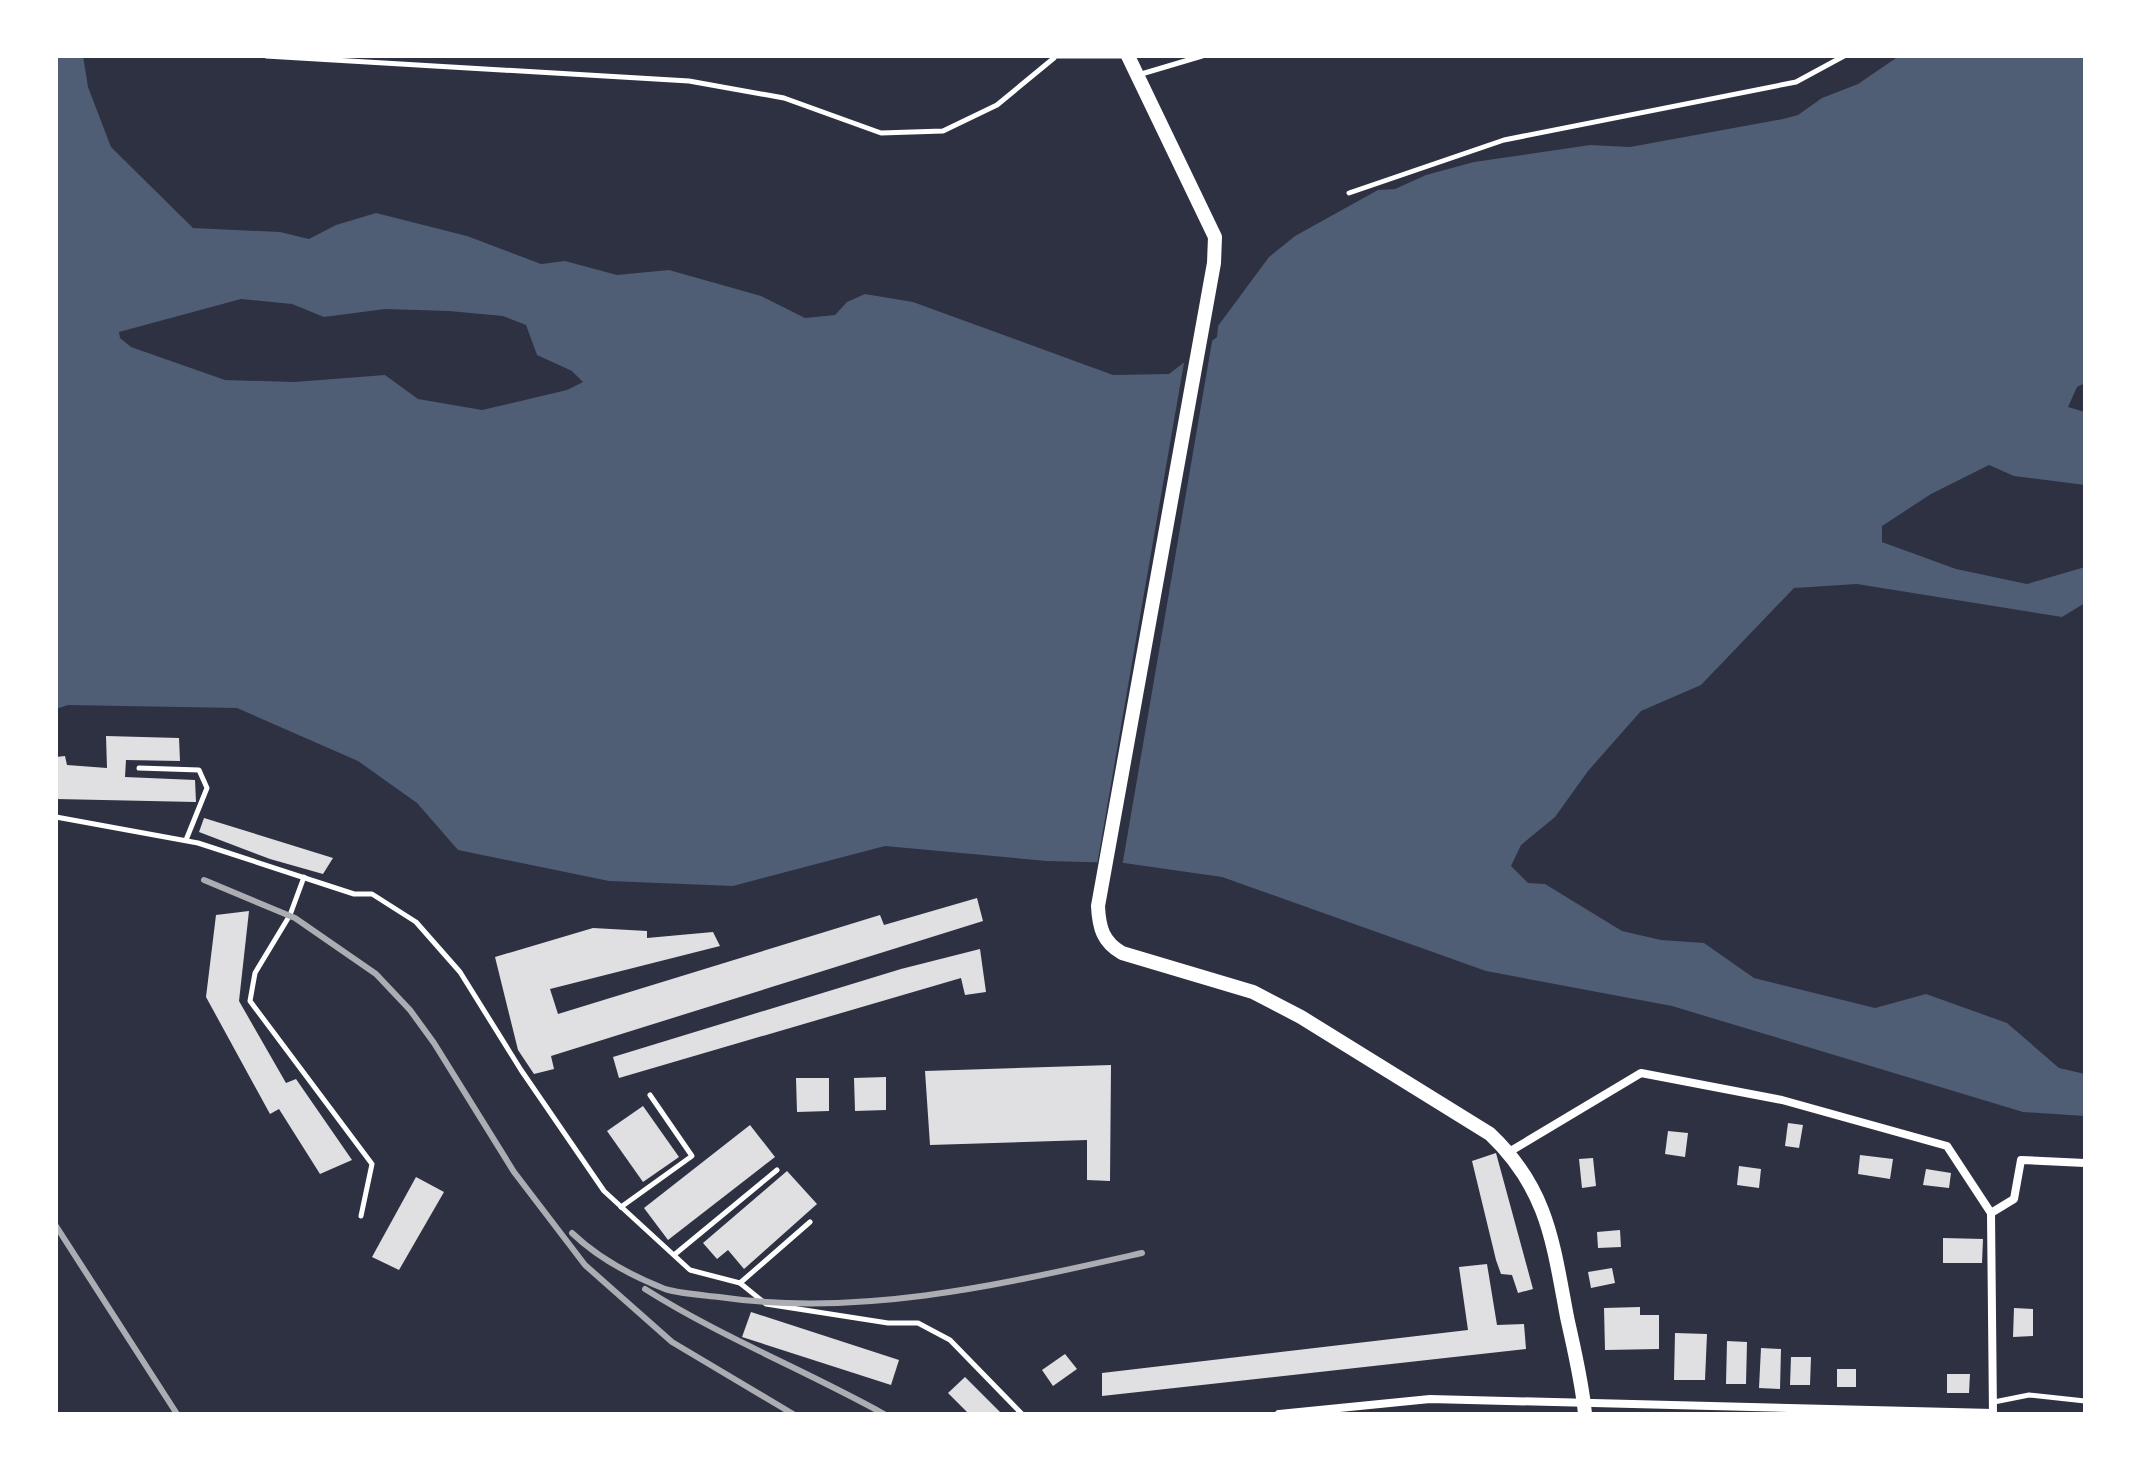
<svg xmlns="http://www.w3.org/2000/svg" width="2141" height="1470" font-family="'Alegreya Sans',sans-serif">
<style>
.water{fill:#4f5d75;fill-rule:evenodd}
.pier{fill:#2d3142}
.building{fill:#e0e0e3}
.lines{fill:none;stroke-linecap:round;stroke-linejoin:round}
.service{stroke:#fff;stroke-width:5}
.minor{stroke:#fff;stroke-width:8}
.secondary{stroke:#fff;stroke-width:14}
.rail{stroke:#abadb3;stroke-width:6}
</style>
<rect width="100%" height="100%" fill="#2d3142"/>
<path class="water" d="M56,56h27l5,31 23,60 82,81 87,4 29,7 27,-14 40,-12 91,23 74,28 24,-3 52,14 52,-5 92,26 44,22 30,-3 12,-13 18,-8 48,8 200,73 56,-1 48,-37 1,-11 51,-69 26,-21 83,-46 17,-1 31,-14 48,-13 116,-17 40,2 153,-28 15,-4 24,-17 36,-14 41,-28h186v327l-8,4 -9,20 17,5v73l-71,-9 -25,-11 -58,29 -49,32v16l74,27 71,15 58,-17v36l-23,14 -205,-33 -63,4 -93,97 -60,26 -53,60 -33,46 -34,28 -10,21 17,17 17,1 77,47 39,9 43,3 50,35 121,30 51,-14 81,29 52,45 26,6v42l-62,-4 -351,-106 -186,-35 -264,-94 -98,-14 -77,-2 -162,-15 -152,40 -124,-5 -151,-31 -41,-47 -59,-42 -121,-53 -169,-3 -12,4zM241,299l51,5 32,13 61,-8 64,2 54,5 23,9 11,30 35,16 11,11 -16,8 -85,20 -64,-11 -33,-24 -91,7 -69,-2 -94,-33 -11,-9 -1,-6z"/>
<path class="pier" d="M1215,324l-93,543 -25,-2 88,-508 28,-23z"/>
<g class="building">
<path d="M106,736l73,2 1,23 -54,-1 -1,17 70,3 1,22 -140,-3v-42l9,-1 2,9 40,3z"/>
<path d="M204,818l129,40 -10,16 -53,-15 -71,-27z"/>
<path d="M977,898l6,23 -432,135 3,13 -20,5 -16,-24 -23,-93 98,-29 54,3v7l66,-6 7,14 -170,43 8,25 322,-99 4,10z"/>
<path d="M249,911l-10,90 47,82 10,-4 56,81 -32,14 -41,-65 -9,5 -64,-117 10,-82z"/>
<path d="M980,949l6,43 -21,3 -4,-17 -342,100 -6,-21 288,-88z"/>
<path d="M1111,1065l-1,116 -23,-1v-40l-157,5 -5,-74z"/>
<path d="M886,1077v33l-31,1 -1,-33z"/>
<path d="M796,1078h33v33l-32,1z"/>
<path d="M643,1106l36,51 -36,25 -36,-51z"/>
<path d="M1788,1123l15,2 -4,23 -14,-2z"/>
<path d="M750,1125l25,32 -107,83 -24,-32z"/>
<path d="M1668,1131l20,2 -3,24 -20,-3z"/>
<path d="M1496,1153l37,136 -15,4 -6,-18 -11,-1 -5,-14 -24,-99z"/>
<path d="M1860,1155l33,4 -3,20 -32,-5z"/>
<path d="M1593,1158l3,28 -14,2 -3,-29z"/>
<path d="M1739,1166l22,3 -2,19 -22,-3z"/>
<path d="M1926,1169l25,4 -2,15 -26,-3z"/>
<path d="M787,1171l30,33 -73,65 -16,-19 -11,9 -14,-16z"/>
<path d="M416,1177l28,15 -45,78 -27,-13z"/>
<path d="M1620,1230l1,17 -23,1 -1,-16z"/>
<path d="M1943,1238l40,1 -1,24h-39z"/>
<path d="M1487,1264l10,61 27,-1 2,25 -424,47v-23l366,-43 -9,-63z"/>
<path d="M1612,1268l3,15 -24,5 -3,-16z"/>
<path d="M1640,1307v8h19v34l-54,1 -1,-42z"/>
<path d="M2014,1308l19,1v27l-20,1z"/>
<path d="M751,1312l148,48 -8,25 -149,-48z"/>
<path d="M1675,1333l32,1 -2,46h-31z"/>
<path d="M1727,1341l20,1 -1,42h-20z"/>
<path d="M1761,1348l20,1 -1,40 -21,-1z"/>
<path d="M1065,1354l12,15 -24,17 -11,-16z"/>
<path d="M1791,1357h20l-1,28h-20z"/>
<rect x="1837" y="1369" width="19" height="18"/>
<path d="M1947,1374h23l-1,19h-22z"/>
<path d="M965,1377l37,37h-33l-21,-21z"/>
</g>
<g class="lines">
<g class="service">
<path d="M266,56l423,25 95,17 97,35 62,-2 54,-26 57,-47"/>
<path d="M1052,56h73"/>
<path d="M1138,75l64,-19"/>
<path d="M1349,193l155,-53 292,-58 48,-26"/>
<path d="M139,768l60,2 8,18 -21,52"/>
<path d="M56,817l142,26 156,51h18l44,28 44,50 61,98 83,121 86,79 50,13 26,21 122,19h30l32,17 72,74"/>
<path d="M304,877l-14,38 -35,58 -5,28 122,163 -11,52"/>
<path d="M621,1207l71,-51 -42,-61"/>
<path d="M674,1255l103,-85"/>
<path d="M740,1283l70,-61"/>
<path d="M1994,1402l35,-7 56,6"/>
</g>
<g class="minor">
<path d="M1509,1152l132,-79 141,27 165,46 44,67 23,-14 7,-39 64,3"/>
<path d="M1991,1213l2,201"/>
<path d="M1279,1414l151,-15 563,14"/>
</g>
<path class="secondary" d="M1128,56l87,181 -1,26 -116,643c1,22 5,36 24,47l131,39 48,25 189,117c58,55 63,109 77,183 7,32 15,64 18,97"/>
<g class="rail">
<path d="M204,880l91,38 81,56 34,36 24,33 80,129 71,93 87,77 121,72"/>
<path d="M56,1226l121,188"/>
<path d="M572,1233c25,24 60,43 93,56 17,5 37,6 54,8 142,21 285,-13 423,-44"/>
<path d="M645,1289c76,48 160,81 239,125"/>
</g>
</g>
<rect width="2141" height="1470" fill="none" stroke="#ffffff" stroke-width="116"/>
</svg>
